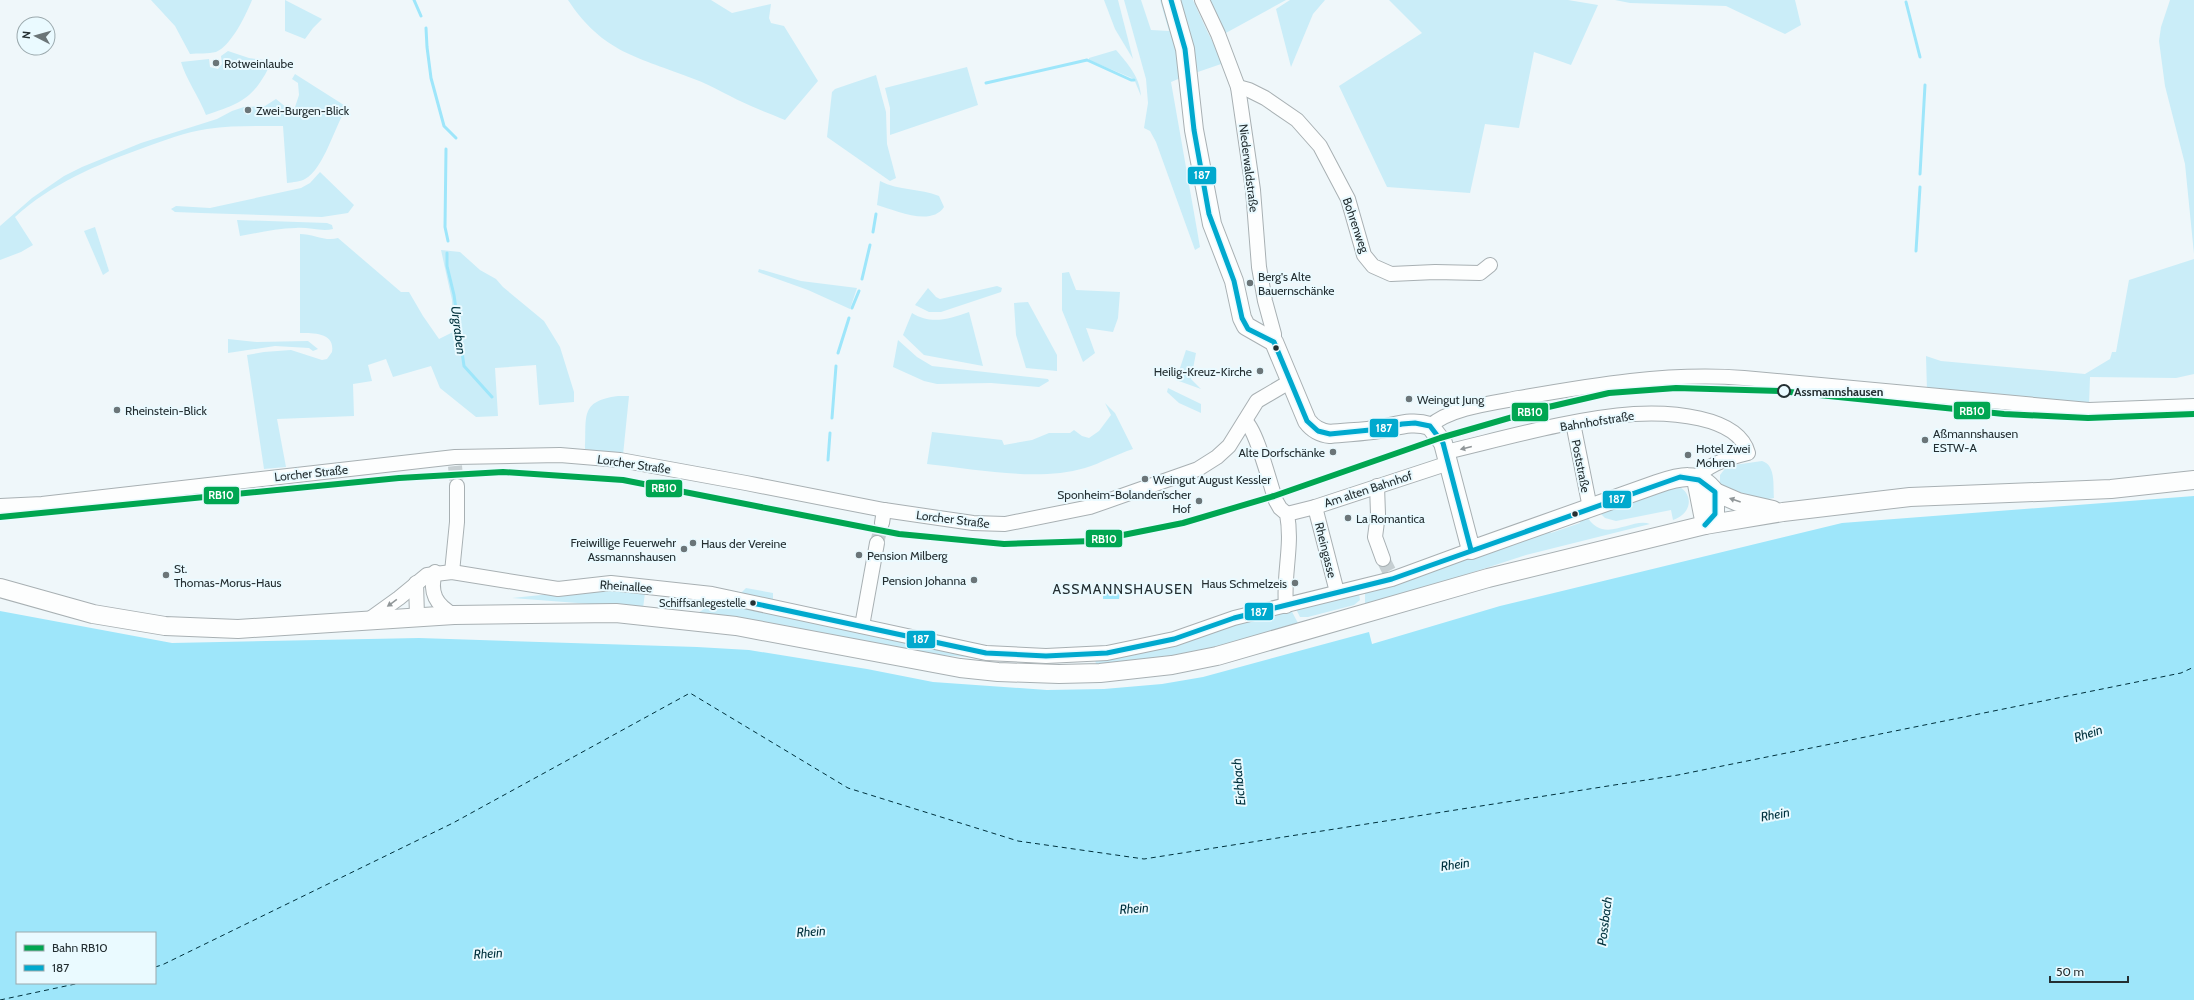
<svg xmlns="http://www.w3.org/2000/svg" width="2194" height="1000" font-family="Cabin,sans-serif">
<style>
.green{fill:#caedf8}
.water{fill:#9ee6fa;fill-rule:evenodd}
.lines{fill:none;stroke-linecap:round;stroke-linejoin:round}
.stream{stroke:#9ee6fa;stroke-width:3}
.ferry{stroke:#00313d;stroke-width:1;stroke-dasharray:5 4;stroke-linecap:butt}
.minor-tunnel{stroke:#c6cfd2;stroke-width:14;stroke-dasharray:14 7;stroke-linecap:butt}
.minor-casing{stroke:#a8b0b3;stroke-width:16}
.major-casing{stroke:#a8b0b3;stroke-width:20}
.minor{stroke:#fdfefe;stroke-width:14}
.major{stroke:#fdfefe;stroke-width:18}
.bus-1-casing{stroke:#eafaff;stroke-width:8}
.bus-1{stroke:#00a9ce;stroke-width:5}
.rail-1-casing{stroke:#eafaff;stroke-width:9}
.rail-1{stroke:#00a651;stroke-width:6}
.oneway{fill:#909698}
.poi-dot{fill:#6b7578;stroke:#eafaff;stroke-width:1.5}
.bus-dot{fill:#242f32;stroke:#eafaff;stroke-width:1.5}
.stop-dot{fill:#eafaff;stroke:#242f32;stroke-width:2}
.labels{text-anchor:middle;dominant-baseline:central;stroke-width:4;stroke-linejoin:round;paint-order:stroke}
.bus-label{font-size:11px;fill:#242f32;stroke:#eafaff;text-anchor:end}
.poi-label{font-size:12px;fill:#242f32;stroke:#eafaff;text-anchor:start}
.street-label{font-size:12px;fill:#242f32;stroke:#eafaff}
.stop-label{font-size:12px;font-weight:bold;fill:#242f32;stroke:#eafaff;text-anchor:start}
.water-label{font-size:13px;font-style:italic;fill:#00313d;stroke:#eafaff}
.quarter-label{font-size:14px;letter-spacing:1px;fill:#242f32;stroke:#eafaff}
.line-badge{stroke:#eafaff;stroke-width:1.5}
.badge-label{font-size:11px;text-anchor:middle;font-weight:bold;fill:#fff}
</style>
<rect width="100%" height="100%" fill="#eff7fa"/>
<g class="green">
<path d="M151,0h101c-6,15 -21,46 -36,52 -8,2 -18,1 -26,2l-15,-28z"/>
<path d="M285,0l37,19 -9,9 -8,11 -20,-8z"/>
<path d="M568,0h143l21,13 39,-9 -2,14 2,5 13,3 34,55 -33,39c-11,-5 -23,-9 -34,-14 -19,-8 -38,-20 -57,-27 -56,-22 -91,-26 -126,-79z"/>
<path d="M1104,0h14l15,59 -18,-30z"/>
<path d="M1124,0h17l10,30 18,1 -9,-31h5l18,77 -12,5 29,165 -5,3 -39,-108 -6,-11 -6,-3 4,-25 -2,-24z"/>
<path d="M1175,0h18l15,33 16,30 -32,11z"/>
<path d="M1209,0h77l-62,34z"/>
<path d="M1290,0h35l-12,14 -22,53 -15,-58z"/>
<path d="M1389,0h179l30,5 -27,60 -37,-13 -15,76 -34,-4 -15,69 -83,-6 -48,-101 83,-53z"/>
<path d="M1615,0h180l6,25 -16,9 -59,-28 -96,-3z"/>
<path d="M2170,0h24v254l-9,-90 -20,-78 -6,-45 2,-14z"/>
<path d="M1116,50c12,14 24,27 25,46l-7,-17 -45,-19v-2z"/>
<path d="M228,51l21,7 23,3c-17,36 -29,42 -66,54 -7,-18 -20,-36 -25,-53l28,-3 1,8 8,2 4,-5 -1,-8z"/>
<path d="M967,67l11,38 -88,30v-27l-5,-20z"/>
<path d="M295,74l52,33c-12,18 -23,62 -42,72 -5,3 -12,3 -18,4l-4,-57c-25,0 -51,-1 -76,3 -22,3 -44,12 -64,19 -47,17 -92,36 -128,69l18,28 -12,7 -21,8v-34l32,-28 32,-22 18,-9 59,-24 76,-24 15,-8 12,-4 21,-1 11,-7 17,14 6,-18 -1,-12 -6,-4z"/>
<path d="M876,75l10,37 1,32 9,34 -6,3 -63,-44 5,-45 3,-3z"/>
<path d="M320,172l34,33 -6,8 -26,4 -121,-4 -26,-1 -4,-3 5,-3 34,2 91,-20 9,-5z"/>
<path d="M880,181c19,10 40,7 59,15l5,11c-13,20 -49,3 -67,-2z"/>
<path d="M237,220l90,3 5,2 1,4c-11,3 -25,-2 -37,-1 -19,0 -37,5 -56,8z"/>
<path d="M95,227l14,44 -6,4 -19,-44z"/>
<path d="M300,234c13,0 26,8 38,4l63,54h8l14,24 16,23 14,-7 -1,-32 -11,-50 19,2 20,18 16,9 7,8 41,34 16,26 14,45v10l-35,3 -3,-40 -41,3 3,48 -22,1 -36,-29 -9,-22 -38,11 -7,-18 -18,6 4,16 -19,3 1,32 -77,3 9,48 -22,2 -17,-114 17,-3 27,-2 31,10 5,-1 5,-7c3,-19 -17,-19 -32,-19z"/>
<path d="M2194,259v115l-18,4 -86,-1 -1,28 -162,-14 -1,-35 15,5 144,13 25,-15 2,-7h4l13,-72z"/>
<path d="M759,269l42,12 56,7 -7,21 -42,-19 -50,-18z"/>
<path d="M1069,272l7,18 44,2 -2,26 -5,14 -27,-4 9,25 -12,9 -21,-52v-37z"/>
<path d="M997,286l5,2 -1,4 -60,20h-12l-14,-7 13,-17 8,9 4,2z"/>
<path d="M1028,302l29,53v16l-31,-3 -10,-33 -2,-32z"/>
<path d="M969,312l14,54 -59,-11 -21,-20 9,-22c19,12 37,6 57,-1z"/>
<path d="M228,339l29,3 51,-1 10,8 -5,2 -4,-3 -34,-2 -47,7z"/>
<path d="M898,340l19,17 15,9 116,13 1,2 -10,6 -48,-4 -54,1 -13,-3 -31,-14z"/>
<path d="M1186,350l10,3 -5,26 10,10 -25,-9z"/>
<path d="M1168,388l33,16v9l-22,-10 -12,-11z"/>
<path d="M618,396h11l-6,59 -38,-6c2,-32 -6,-48 33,-53z"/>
<path d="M1105,403l10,10 18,36c-16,5 -32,14 -48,19 -48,14 -109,1 -158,-4l5,-32 70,8 2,5 28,-5 17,-7h21l4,-3 8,6 7,2 10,-7 12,-16z"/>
<path d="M1762,461c14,4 11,25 12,37 -25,4 -35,4 -54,-14v-9l7,-9z"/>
<path d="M1678,486c17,9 13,28 -5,34l-2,-10 -55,11 -11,-3 -7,-7z"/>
<path d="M1586,515c17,31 45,2 64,9l-124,31 -123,40 -38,9v-13l183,-63 3,5 29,-10 -2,-5z"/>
<path d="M609,588l36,5 -2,15 -131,-10z"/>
<path d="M746,588l27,5v7l-32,-7z"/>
<path d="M1359,593l1,7 -6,5 -46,12h-8l-5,-10z"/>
<path d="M710,601l299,59v1l-90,-8 -127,-26 -94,-14 9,-6z"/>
<path d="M1290,608l9,17 -88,23 -52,10 -63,6 -1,-4 45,-7 44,-11 49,-19z"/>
</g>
<g class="water">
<path d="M2194,496v504h-2194v-389l172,32 247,-5 278,9 52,3 118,19 66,13 114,8 57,-1 58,-5 41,-7 166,-45 3,12 128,-38 342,-83zM17,933h138v50h-138z"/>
<path d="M1103,585l9,1v6h8l-1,7h-16z"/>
</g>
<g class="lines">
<g class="stream">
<path d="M414,0l7,16"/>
<path d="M1906,2l14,55"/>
<path d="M426,28l1,19 4,31 13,48 12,12"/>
<path d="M986,83l101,-23 44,20h3"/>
<path d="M446,149l-1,78 3,14"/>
<path d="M1920,174l5,-89"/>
<path d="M873,232l3,-18"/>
<path d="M1916,251l4,-64"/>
<path d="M447,253v13l7,29 10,71 28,31"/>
<path d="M862,279l8,-34"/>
<path d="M852,308l7,-17"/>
<path d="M838,353l11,-35"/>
<path d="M832,418l4,-52"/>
<path d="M828,460l2,-27"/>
</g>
<g class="ferry">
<path d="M155,967l7,-2 291,-142 237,-130 158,95 170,53 126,18 534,-84 503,-102 13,-6"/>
<path d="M0,1000l80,-17"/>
</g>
<g class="minor-tunnel">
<path d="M455,466l2,20"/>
<path d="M877,543l5,-20"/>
<path d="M1383,559l6,12"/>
</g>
<g class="minor-casing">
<g id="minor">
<path d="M1202,0l16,34 20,53 15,103 6,77 6,34 9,33v8"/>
<path d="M1238,87l11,3 16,8 32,22 23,26 28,53 16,56 9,11 18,8 44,-2 45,1 10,-8"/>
<path d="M1245,421c12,9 25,64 31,80l4,7 7,6c6,32 -4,60 -1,92"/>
<path d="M1573,423l17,85"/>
<path d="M1430,426c20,-18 62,-23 89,-28 74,-13 149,-26 225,-20l345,32 105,-4"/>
<path d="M1446,452c59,-14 129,-34 188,-38 33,-2 104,1 114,39 -17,4 -41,11 -52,26"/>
<path d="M1377,486l1,28 -3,23 8,22"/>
<path d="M0,506l42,-2 413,-47 105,-2 60,5 126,23 138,27 89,13 32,1 85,-17 108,-38 19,-12 12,-11 28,-45 34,-20"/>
<path d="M1315,507l22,85"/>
<path d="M1287,514l28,-7 134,-44"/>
<path d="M882,523l2,-13"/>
<path d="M435,572c-6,21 1,33 19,43"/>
<path d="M452,572l5,-50v-36"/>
<path d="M416,583l1,33"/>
<path d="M367,621l32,-23 28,-23 25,-3 106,17 53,-6 101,11 274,59 60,3 61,-3 67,-14 60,-21 158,-39 79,-29"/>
<path d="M862,626l15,-83"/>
</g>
</g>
<g class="major-casing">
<g id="major">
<path d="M1171,0l14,49 9,81 18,94 22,57 8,37 4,8 28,16 33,79c6,8 13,12 23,13 17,-2 34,-2 50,-5 18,-3 32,-9 50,-3l13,17 28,107 186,-66c21,-7 43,-14 58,8v22l-10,11"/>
<path d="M1696,479l9,46"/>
<path d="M1715,492l23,10 35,8"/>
<path d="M0,588l93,26 72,12 73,3 216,-14 162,-2 120,13 224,42 38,4 61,2 41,-1 72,-8 45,-9 271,-78 217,-53 78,-13 127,-15 201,-8 83,-9"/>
</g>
</g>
<use href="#minor" class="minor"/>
<use href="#major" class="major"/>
<g class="bus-1-casing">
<g id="bus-1">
<path d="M1171,0l14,49 9,81 15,84 25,67 8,37 6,11 26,13 33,79 11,10 12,3 50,-5 22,-5 13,-1 15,3 13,17 28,107"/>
<path d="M752,603l234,50 60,3 61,-3 67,-14 60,-21 158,-39 288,-102 19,3 16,12v22l-10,11"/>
</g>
</g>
<use href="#bus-1" class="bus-1"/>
<g class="rail-1-casing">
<path id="rail-1" d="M0,517l399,-39 104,-6 120,8 276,54 105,10 89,-3 90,-18 91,-27 166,-58 104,-30 65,-15 67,-5 104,3 224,23 84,4 106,-4"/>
</g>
<use href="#rail-1" class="rail-1"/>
</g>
<defs><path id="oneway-solid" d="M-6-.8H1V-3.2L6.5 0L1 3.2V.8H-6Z"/></defs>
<g class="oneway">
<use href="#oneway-solid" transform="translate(1466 448) rotate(166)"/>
<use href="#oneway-solid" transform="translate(1735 500) rotate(-161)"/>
<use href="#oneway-solid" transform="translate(392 603) rotate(144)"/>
</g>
<g class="poi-dot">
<circle cx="216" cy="63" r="4"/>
<circle cx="248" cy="110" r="4"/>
<circle cx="1250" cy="283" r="4"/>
<circle cx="1260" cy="371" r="4"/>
<circle cx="1409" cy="399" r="4"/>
<circle cx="117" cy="410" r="4"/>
<circle cx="1925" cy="440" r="4"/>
<circle cx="1333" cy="452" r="4"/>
<circle cx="1688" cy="455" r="4"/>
<circle cx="1145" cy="479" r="4"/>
<circle cx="1199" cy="501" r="4"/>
<circle cx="1348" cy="518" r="4"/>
<circle cx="693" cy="543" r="4"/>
<circle cx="684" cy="549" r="4"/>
<circle cx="859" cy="555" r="4"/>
<circle cx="166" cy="575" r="4"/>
<circle cx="974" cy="580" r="4"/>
<circle cx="1295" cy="583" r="4"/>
</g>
<g class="bus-dot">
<circle cx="1276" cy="348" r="3.5"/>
<circle cx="1575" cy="514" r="3.5"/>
<circle cx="753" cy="603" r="3.5"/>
</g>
<circle class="stop-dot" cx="1784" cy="391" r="6"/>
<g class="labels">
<g class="bus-label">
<text x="746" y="603">Schiffsanlegestelle</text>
</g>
<g class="poi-label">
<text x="224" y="63">Rotweinlaube</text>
<text x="256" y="110">Zwei-Burgen-Blick</text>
<text x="1258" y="276">Berg's Alte<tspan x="1258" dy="14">Bauernschänke</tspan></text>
<text x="1252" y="371" text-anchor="end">Heilig-Kreuz-Kirche</text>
<text x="1417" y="399">Weingut Jung</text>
<text x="125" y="410">Rheinstein-Blick</text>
<text x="1933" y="433">Aßmannshausen<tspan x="1933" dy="14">ESTW-A</tspan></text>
<text x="1696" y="448">Hotel Zwei<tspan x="1696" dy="14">Mohren</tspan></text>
<text x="1325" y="452" text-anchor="end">Alte Dorfschänke</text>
<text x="1153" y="479">Weingut August Kessler</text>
<text x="1191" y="494" text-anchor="end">Sponheim-Bolanden’scher<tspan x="1191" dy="14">Hof</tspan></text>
<text x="1356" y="518">La Romantica</text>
<text x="676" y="542" text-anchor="end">Freiwillige Feuerwehr<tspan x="676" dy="14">Assmannshausen</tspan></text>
<text x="701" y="543">Haus der Vereine</text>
<text x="867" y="555">Pension Milberg</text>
<text x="174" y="568">St.<tspan x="174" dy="14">Thomas-Morus-Haus</tspan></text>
<text x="966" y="580" text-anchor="end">Pension Johanna</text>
<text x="1287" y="583" text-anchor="end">Haus Schmelzeis</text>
</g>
<g class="street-label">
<text transform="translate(1249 168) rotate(83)">Niederwaldstraße</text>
<text transform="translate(1356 225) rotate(71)">Bohrenweg</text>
<text transform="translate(1597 421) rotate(-9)">Bahnhofstraße</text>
<text transform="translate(634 464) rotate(8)">Lorcher Straße</text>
<text transform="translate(1581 466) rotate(79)">Poststraße</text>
<text transform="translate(311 473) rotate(-6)">Lorcher Straße</text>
<text transform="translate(1368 489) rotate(-18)">Am alten Bahnhof</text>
<text transform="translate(953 519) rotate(7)">Lorcher Straße</text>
<text transform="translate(1326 550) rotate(76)">Rheingasse</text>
<text transform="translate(626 586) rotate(4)">Rheinallee</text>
</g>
<g class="stop-label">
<text x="1794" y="391">Assmannshausen</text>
</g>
<g class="water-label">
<text transform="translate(459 330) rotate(83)">Urgraben</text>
<text transform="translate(2088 733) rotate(-18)">Rhein</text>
<text transform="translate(1238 782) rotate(-96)">Eichbach</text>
<text transform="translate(1775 814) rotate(-10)">Rhein</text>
<text transform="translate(1455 864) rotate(-8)">Rhein</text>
<text transform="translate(1134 908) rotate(-4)">Rhein</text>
<text transform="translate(1604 921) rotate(-83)">Possbach</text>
<text transform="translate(811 931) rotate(-4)">Rhein</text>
<text transform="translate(488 953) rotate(-4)">Rhein</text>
</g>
<g class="quarter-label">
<text x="1123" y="589">ASSMANNSHAUSEN</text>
</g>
</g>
<g class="line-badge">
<rect x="1187" y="166" width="30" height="19" rx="4" fill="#00a9ce"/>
<rect x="1953" y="401" width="38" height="19" rx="4" fill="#00a651"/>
<rect x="1511" y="402" width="38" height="20" rx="4" fill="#00a651"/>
<rect x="1369" y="418" width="30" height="20" rx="4" fill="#00a9ce"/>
<rect x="645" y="479" width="38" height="19" rx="4" fill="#00a651"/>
<rect x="203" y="486" width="37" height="19" rx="4" fill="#00a651"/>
<rect x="1602" y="490" width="30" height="19" rx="4" fill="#00a9ce"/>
<rect x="1085" y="529" width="38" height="19" rx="4" fill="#00a651"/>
<rect x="1244" y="602" width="30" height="19" rx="4" fill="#00a9ce"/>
<rect x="906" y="630" width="30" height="19" rx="4" fill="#00a9ce"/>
</g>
<g class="badge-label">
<text x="1202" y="179">187</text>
<text x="1972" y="415">RB10</text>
<text x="1530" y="416">RB10</text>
<text x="1384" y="432">187</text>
<text x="664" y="492">RB10</text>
<text x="221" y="499">RB10</text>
<text x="1617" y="503">187</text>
<text x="1104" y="543">RB10</text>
<text x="1259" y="616">187</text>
<text x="921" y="643">187</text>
</g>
<rect x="16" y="932" width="140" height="52" fill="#eafaff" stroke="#9ba9ad"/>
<rect x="24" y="945" width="20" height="6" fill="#00a651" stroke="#9ba9ad"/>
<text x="52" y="952" font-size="12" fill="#242f32">Bahn RB10</text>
<rect x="24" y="965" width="20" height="6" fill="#00a9ce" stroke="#9ba9ad"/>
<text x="52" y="972" font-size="12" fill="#242f32">187</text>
<g transform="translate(36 36) rotate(276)"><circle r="19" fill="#eafaff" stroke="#9ba9ad"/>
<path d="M0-3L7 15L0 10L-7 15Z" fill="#6b7578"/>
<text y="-6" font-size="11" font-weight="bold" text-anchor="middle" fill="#242f32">N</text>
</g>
<path d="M2050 976v6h78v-6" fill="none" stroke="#242f32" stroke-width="2"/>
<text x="2056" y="976" font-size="12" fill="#242f32" stroke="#eafaff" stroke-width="3" paint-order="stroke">50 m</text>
</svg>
